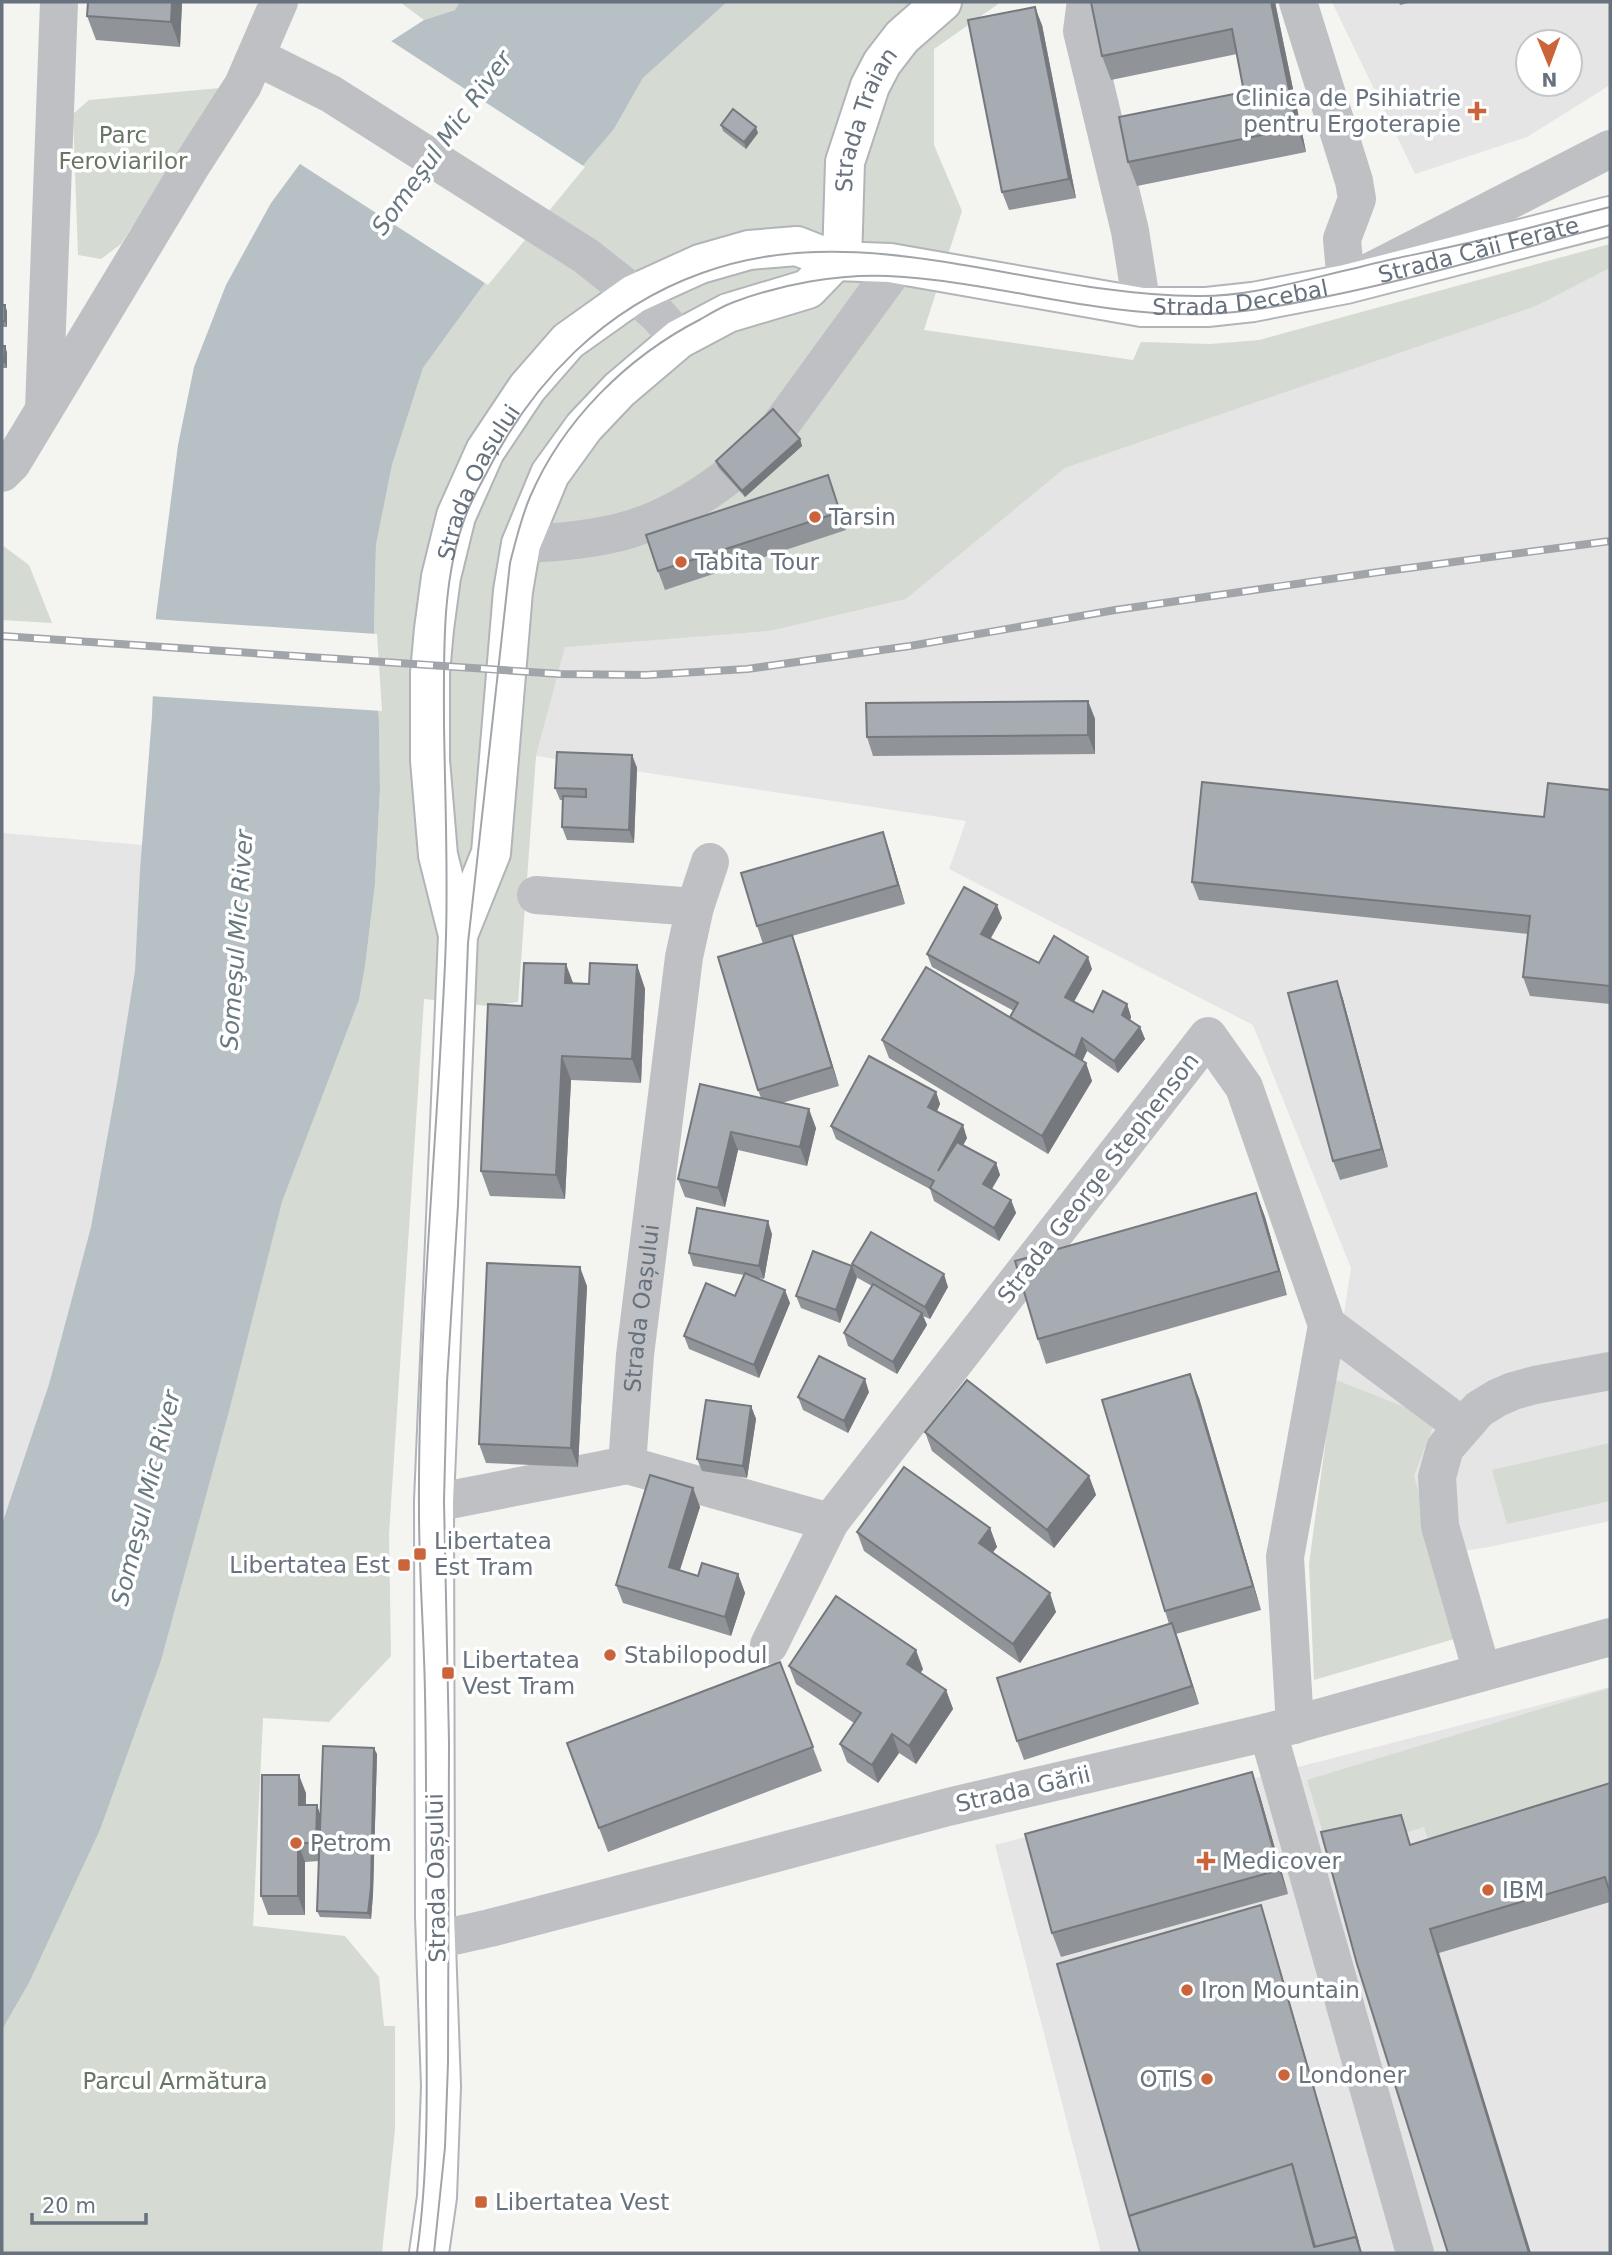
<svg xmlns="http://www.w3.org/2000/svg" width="1612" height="2255" font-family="'DejaVu Sans',sans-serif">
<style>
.built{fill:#e4e5e4;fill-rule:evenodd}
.green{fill:#d5dad2}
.water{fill:#b7c0c4}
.pier{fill:#f4f4f1}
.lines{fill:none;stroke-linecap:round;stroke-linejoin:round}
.major-casing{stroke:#b1b4b8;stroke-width:42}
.minor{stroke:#bec0c4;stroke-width:38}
.major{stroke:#fff;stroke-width:38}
.tram{stroke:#a1a5aa;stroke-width:2}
.rail-casing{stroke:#a1a5aa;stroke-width:8}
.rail{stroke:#fff;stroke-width:5;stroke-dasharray:16;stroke-linecap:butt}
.wall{fill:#909499}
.shaded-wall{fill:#75787d}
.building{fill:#a7acb2;stroke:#75787d;stroke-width:2}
.poi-dot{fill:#cb643a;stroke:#fff;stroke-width:2.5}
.labels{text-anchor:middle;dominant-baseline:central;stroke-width:7;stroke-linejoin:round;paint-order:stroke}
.poi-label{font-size:23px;fill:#67727e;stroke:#fff;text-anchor:start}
.street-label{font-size:23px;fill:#67727e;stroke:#fff}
.park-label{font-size:23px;fill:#677665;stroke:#fff}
.water-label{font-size:24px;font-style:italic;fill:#687981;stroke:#fff}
</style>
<rect width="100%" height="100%" fill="#f4f4f1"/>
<g class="built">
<path d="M1332,2h278v83l-83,52 -112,37zM1528,42h42v42h-42z"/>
<path d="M1610,268v1253l-121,26 -52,8 -23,-79 22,-57 -102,-40 17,-111 -98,-243 -304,-156 17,-48 -430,-65 29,-110 205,-15 136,-32 159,-131 471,-162z"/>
<path d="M2,833l140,12 -7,125 -18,113 -26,144 -42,157 -47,140z"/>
<path d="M1610,1687v566h-509l-106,-408z"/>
</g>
<g class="green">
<path d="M400,2h60l-5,8 -31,10z"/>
<path d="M727,2h274l-67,47v96l28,66 -38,119 209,30 8,-18 69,2 49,-4 351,-96v24l-74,38 -471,162 -159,131 -136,32 -205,16 -29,109 -18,246 -30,4 -64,-7 -35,535 2,122 -62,66 -66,-4 -10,208 92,10 34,41 5,49h11v103l-13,124h-380v-223l27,-47 71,-153 61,-169 69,-253 52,-206 77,-202 6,-33 10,-83 5,-95 -1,-66 -5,-95 2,-83 16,-80 31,-97 69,-95 122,-144 29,-51z"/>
<path d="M220,88l-99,156 -20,15 -23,-4 -5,-141 16,-14z"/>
<path d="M2,545l27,20 23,58 -50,-3z"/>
<path d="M1334,1379l102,40 -22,57 47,161 -147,43 -5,-116z"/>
<path d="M1610,1443v58l-103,23 -15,-54z"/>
<path d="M1610,1688v109l-178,54 -8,-24 -94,29 -23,-76z"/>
</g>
<path class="water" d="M460,2h267l-84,76 -29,51 -122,144 -69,95 -31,97 -16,80 -2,83 5,95 1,66 -5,95 -10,83 -6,33 -77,202 -52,206 -69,253 -61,169 -71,153 -27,47v-506l47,-140 42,-157 26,-144 18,-113 5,-100 12,-154 4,-100 22,-171 16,-78 32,-82 45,-82 119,-161 34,-22 31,-10z"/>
<g class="pier">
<path d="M388,39l197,128 -97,118 -191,-123z"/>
<path d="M152,619l225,15 5,77 -233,-15z"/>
</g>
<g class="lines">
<g class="major-casing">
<g id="major">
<path id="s2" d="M842,261l3,-99 25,-76 12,-23 20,-26 40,-35"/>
<path d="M458,935l33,-82 22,-262 8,-47 29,-70 34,-47 35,-37 60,-51 49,-26 80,-24 27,-28"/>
<path id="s3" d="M429,2253l8,-56 4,-111 -6,-170 -1,-415 24,-566 -20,-80 -8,-95v-87l4,-44 7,-52 15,-61 29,-65 42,-63 41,-47 66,-47 66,-30 49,-14 48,-4 38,15 55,2 252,44h65l46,-5 93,-18 264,-68"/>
</g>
</g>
<g class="minor">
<path d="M1093,2l-8,6 -3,23 48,200 12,76"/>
<path d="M1298,2l56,179 3,18 -15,40 4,45 264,-135"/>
<path d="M257,57l74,37 255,162 48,38 24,21 21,24"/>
<path d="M44,409l15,-407"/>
<path d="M782,423l107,-147 1,-13"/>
<path d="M2,473l10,-10 179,-297 52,-81 36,-83"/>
<path d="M521,544c85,-3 137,-14 206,-67"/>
<path d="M536,895l159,12"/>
<path d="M1327,1325l135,101"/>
<path d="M627,1465l203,57"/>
<path id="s1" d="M434,1501h10l183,-36 8,-110 49,-398 11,-50 15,-45"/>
<path d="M769,1645l61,-123 378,-486 36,51 83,238 -42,232 10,168"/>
<path d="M1482,1672l-42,-146 -3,-49 8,-29 34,-39 18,-11 16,-7 22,-6 75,-14"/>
<path d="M1268,1732l147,521"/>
<path d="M436,1940l54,-12 200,-52 258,-69 320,-75 342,-95"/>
</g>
<use href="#major" class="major"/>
<g class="tram">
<path d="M417,2253c12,-85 10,-171 9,-257 0,-101 1,-202 -1,-303 -1,-60 -6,-121 -6,-182 -1,-151 12,-303 21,-454 2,-40 5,-80 6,-121 2,-70 -1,-141 -2,-212 0,-68 -3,-145 22,-209 5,-14 13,-28 20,-41 46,-92 118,-166 216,-201 160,-59 331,23 494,23 56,1 110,-17 164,-29 34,-9 69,-15 103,-23 50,-11 98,-25 147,-37"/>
<path d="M434,2253l11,-106 3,-84 1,-321 -5,-241 3,-119 11,-177 10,-262 42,-380c6,-23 11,-45 20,-66 33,-77 97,-140 171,-178 10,-6 22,-13 33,-17 48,-18 103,-28 154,-26 107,5 211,42 318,38 48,-2 95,-12 142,-22 88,-19 175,-44 262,-67"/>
</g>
<g class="rail-casing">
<path id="rail" d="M2,636l558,38 86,1 101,-6 163,-23 205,-36 264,-38 231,-31"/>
</g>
<use href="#rail" class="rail"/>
</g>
<g class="wall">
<path d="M88,2h94l-2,45 -84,-7 -9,-24z"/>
<path d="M1275,2l31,150 -169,34 -9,-24 116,-70 -7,-38 -126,26 -9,-24z"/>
<path d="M1399,2h13l-12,3z"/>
<path d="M1042,25l34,173 -67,12 -7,-18z"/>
<path d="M721,125l37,8 -12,16 -23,-18z"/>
<path d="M2,305l5,6v16h-5z"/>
<path d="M2,346h3l2,7v15h-5z"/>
<path d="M800,439l2,7 -57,51 -27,-30 -2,-6z"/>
<path d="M834,494l12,36 -181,60 -7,-19z"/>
<path d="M1088,701l7,18v35l-222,2 -6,-19z"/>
<path d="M632,755l5,13 -3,75 -67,-3 -5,-13 1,-27h-3l-5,-12z"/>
<path d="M1610,790v214l-80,-8 -7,-19 5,-43 -329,-34 -7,-18 352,-65z"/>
<path d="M889,850l16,54 -113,32 47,150 -57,17 34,25 -9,38 -69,-16 -13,57 -40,-10 -7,-18 83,-81 -3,-8 5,-146 -6,-18z"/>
<path d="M1002,918l-12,20 49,25 53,6 -18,33 19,10 34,-8 4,13 -1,3 10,7 5,12 -27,34 -31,-22 -5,10 4,2 6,18 -44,73 -159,-96 -7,-18 128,-23 4,-6 -82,-44 -5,-13z"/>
<path d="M637,965l8,24 -4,94 -70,-3 -6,119 -75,-3 -9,-25 41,-165 51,-23 16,1z"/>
<path d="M1337,981l6,18 45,168 -48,13 -7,-19z"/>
<path d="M936,1092l4,12 -3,7 30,27 -4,7 33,18 4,12 -8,14 19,11 5,13 -17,28 -65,-40 -4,-12 -94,-50 -5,-13z"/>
<path d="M1256,1193l9,24 22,78 -241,69 -8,-25z"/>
<path d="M772,1234l-8,45 -11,-2 37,26 -31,75 -70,-29 -5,-13 51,-40 9,-21 -51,-9 -4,-13z"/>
<path d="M852,1264l96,23 -18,32 -7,-3 4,9 -30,49 -49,-28 -4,-13 28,-47 -16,-9 -16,46 -39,-15 -5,-12 56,-30z"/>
<path d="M587,1286l-9,181 -92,-4 -7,-19z"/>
<path d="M869,1392l-21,41 -45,-23 -5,-13z"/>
<path d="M1199,1398l62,212 -85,24 23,70 -175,56 -7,-19 152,-117 -4,-13z"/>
<path d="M751,1406l5,13 -9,59 -45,-7 -5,-12z"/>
<path d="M925,1432l164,44 7,19 -42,53 -122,-97z"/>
<path d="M693,1488l7,19 -20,63 18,6 40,-2 7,19 -14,43 -108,-33 -7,-18z"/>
<path d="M990,1528l7,19 -4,5 63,60 -36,51 -156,-112 -7,-19z"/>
<path d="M780,1662l42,109 -214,81 -41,-109z"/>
<path d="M789,1666l134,3 -3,4 26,17 7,19 -37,55 -17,-11 -21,30 -31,-21 -7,-18 14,-21 -58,-39z"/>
<path d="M377,1754l-4,140 -2,25 -51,-2 -3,-6 2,-50 -14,1v53h-37l-7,-19 45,-103v12h11l4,12z"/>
<path d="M1252,1772l8,24 28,98 -227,63 -9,-24z"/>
<path d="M1610,1783v119l-171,51 9,300 -37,-408z"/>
</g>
<g class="shaded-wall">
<path d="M172,2h10l-2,45 -9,-25z"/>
<path d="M1271,2h4l31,150 -9,-24z"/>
<path d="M1035,7l7,18 34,173 -7,-19z"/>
<path d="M756,127l2,6 -12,16 -2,-7z"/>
<path d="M5,305l2,6v16l-2,-6z"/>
<path d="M5,346l2,7v15l-3,-6z"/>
<path d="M800,439l2,7 -57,51 -3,-6z"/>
<path d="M1088,701l7,18v35l-7,-19z"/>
<path d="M632,755l5,13 -3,75 -5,-13z"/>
<path d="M883,832l6,18 16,54 -7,-19z"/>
<path d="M997,905l5,13 -16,29 -5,-13z"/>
<path d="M792,935l7,19 40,132 -7,-19z"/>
<path d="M1088,957l4,12 -23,41 -4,-13z"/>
<path d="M566,964l9,24 -10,-5z"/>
<path d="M637,965l8,24 -4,94 -9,-24z"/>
<path d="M1337,981l6,18 45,168 -6,-18z"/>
<path d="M1127,1004l4,13 -4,11 -5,-13z"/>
<path d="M1140,1027l5,12 -27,34 -4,-12z"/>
<path d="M1082,1038l5,13 -10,22 -4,-13z"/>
<path d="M562,1056l9,24 -6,119 -9,-24z"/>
<path d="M1086,1063l6,18 -44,73 -6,-18z"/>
<path d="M936,1092l4,12 -7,16 -5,-13z"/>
<path d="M809,1109l7,19 -9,38 -7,-19z"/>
<path d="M963,1125l4,13 -24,45 -5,-12z"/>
<path d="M731,1132l7,18 -13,57 -7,-19z"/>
<path d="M996,1163l4,12 -13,21 -4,-12z"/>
<path d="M1256,1193l9,24 22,78 -8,-24z"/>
<path d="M1011,1200l5,13 -17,28 -5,-13z"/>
<path d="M768,1221l4,13 -8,45 -5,-13z"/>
<path d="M852,1266l5,12 -17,45 -4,-13z"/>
<path d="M580,1267l7,19 -9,181 -7,-19z"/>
<path d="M944,1274l4,13 -18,32 -5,-12z"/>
<path d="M785,1290l5,13 -31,75 -5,-13z"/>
<path d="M922,1313l5,12 -30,49 -4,-12z"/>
<path d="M1190,1374l9,24 62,212 -8,-24z"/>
<path d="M865,1379l4,13 -21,41 -4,-12z"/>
<path d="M751,1406l5,13 -9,59 -4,-12z"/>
<path d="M1089,1476l7,19 -42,53 -7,-18z"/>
<path d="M693,1488l7,19 -25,78 -6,-18z"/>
<path d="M990,1528l7,19 -11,14 -7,-18z"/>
<path d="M738,1574l7,19 -14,43 -6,-19z"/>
<path d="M1050,1593l6,19 -36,51 -7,-19z"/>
<path d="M1172,1623l7,18 20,63 -7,-18z"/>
<path d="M916,1650l7,19 -9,14 -7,-19z"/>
<path d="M946,1690l7,19 -37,55 -7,-18z"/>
<path d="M892,1734l7,19 -21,30 -6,-18z"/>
<path d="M374,1748l3,6 -4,140 -2,25 -3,-6z"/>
<path d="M1252,1772l8,24 28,98 -9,-24z"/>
<path d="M299,1775l7,18 -1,31 -6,-19z"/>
<path d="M317,1805l6,19v37l-7,-18z"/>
<path d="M298,1843l7,19v53l-7,-19z"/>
<path d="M1261,1905l6,19 95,329 -4,-11z"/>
<path d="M1430,1929l9,24 92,300h-2z"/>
</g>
<g class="building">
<path d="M88,2h84l-1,20 -84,-6z"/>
<path d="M1091,2h180l26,126 -169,34 -9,-45 125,-25 -12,-63 -130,27z"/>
<path d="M1035,7l34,172 -67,13 -34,-172z"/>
<path d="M733,109l23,18 -12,15 -23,-17z"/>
<rect x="2" y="305" width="3" height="16"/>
<path d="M2,346h3l-1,16h-2z"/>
<path d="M773,409l27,30 -58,52 -26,-30z"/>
<path d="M828,475l12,37 -182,59 -12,-36z"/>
<path d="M1088,701v34l-221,2 -1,-34z"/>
<path d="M557,752l75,3 -3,75 -67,-3 1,-31 23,1v-8l-31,-1z"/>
<path d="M1202,782l342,35 4,-34 62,7v196l-87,-9 7,-61 -338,-34z"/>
<path d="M883,832l15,53 -141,41 -16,-53z"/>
<path d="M964,887l33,18 -16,29 58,29 15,-27 34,21 -23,40 28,15 10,-21 24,13 -5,11 18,12 -26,34 -32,-23 -7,18 -65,-39 8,-14 -91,-49z"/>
<path d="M792,935l40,132 -74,23 -40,-133z"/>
<path d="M524,963l42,1 -1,19 24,1 1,-21 47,2 -5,94 -70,-3 -6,119 -75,-4 7,-167 34,2z"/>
<path d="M926,967l160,96 -44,73 -160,-96z"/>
<path d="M1337,981l45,168 -49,12 -45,-168z"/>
<path d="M869,1056l67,36 -8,15 35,18 -25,46 19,-29 39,21 -13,21 28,16 -17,28 -64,-40 4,-7 -103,-55z"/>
<path d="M700,1084l109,25 -9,38 -69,-15 -13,56 -40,-9z"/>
<path d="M1256,1193l23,78 -241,68 -23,-78z"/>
<path d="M697,1208l71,13 -9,45 -70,-13z"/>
<path d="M871,1232l73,42 -19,33 -73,-43z"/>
<path d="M813,1251l39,15 -16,44 -40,-14z"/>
<path d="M487,1263l93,4 -9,181 -92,-4z"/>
<path d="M745,1273l40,17 -31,75 -70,-29 22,-53 29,13z"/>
<path d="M873,1284l49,29 -29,49 -49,-29z"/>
<path d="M819,1356l46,23 -21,42 -46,-24z"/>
<path d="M1190,1374l63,212 -88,25 -63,-211z"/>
<path d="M967,1380l122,96 -42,54 -122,-98z"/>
<path d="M706,1400l45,6 -8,60 -46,-7z"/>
<path d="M904,1467l86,61 -11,15 71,50 -37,51 -156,-112z"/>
<path d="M650,1475l43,13 -24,79 29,9 4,-13 36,11 -13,43 -109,-32z"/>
<path d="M836,1596l80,54 -9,14 39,26 -37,56 -17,-12 -20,31 -32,-21 21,-31 -72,-47z"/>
<path d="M1172,1623l20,63 -175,55 -20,-63z"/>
<path d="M780,1662l33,85 -214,81 -32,-85z"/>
<path d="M323,1746l51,2 -3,140 -3,25 -51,-2z"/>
<path d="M1252,1772l27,98 -227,63 -27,-99z"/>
<path d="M262,1775h37v30h18l-1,38h-18v53h-37z"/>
<path d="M1610,1783v110l-5,-16 -175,52 99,324h-81l-91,-289 -36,-132 80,-17 9,30z"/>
<path d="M1261,1905l97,337 -2,-5 -41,10 -23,-83 -163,52 -72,-252z"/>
<path d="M1292,2164l22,83 42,-10 5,16h-221l-11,-37z"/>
</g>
<g class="poi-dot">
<path d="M1473.5 100.5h7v7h7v7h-7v7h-7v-7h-7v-7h7z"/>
<circle cx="815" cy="517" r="7"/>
<circle cx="681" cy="562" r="7"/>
<rect x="413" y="1547" width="14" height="14" rx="3.5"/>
<rect x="397" y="1558" width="14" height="14" rx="3.5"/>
<circle cx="610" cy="1655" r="7"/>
<rect x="441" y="1666" width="14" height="14" rx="3.5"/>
<circle cx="296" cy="1843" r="7"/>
<path d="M1202.5 1850.5h7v7h7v7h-7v7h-7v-7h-7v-7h7z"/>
<circle cx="1488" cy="1890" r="7"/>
<circle cx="1187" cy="1990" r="7"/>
<circle cx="1284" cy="2075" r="7"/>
<circle cx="1207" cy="2079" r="7"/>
<rect x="474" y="2195" width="14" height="14" rx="3.5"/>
</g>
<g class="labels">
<g class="poi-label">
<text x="1461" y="98" text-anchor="end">Clinica de Psihiatrie<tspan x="1461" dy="26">pentru Ergoterapie</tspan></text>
<text x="829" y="517">Tarsin</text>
<text x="695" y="562">Tabita Tour</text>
<text x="434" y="1541">Libertatea<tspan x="434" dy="26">Est Tram</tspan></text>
<text x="390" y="1565" text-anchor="end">Libertatea Est</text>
<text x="624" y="1655">Stabilopodul</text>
<text x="462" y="1660">Libertatea<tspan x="462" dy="26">Vest Tram</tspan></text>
<text x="310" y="1843">Petrom</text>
<text x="1222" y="1861">Medicover</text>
<text x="1502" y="1890">IBM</text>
<text x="1201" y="1990">Iron Mountain</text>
<text x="1298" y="2075">Londoner</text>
<text x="1193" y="2079" text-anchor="end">OTIS</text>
<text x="495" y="2202">Libertatea Vest</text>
</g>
<g class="street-label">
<text stroke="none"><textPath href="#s2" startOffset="145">Strada Traian</textPath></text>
<text stroke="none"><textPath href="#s3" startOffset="2900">Strada Căii Ferate</textPath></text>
<text stroke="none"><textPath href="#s3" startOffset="2656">Strada Decebal</textPath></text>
<text stroke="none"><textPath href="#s3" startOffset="1783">Strada Oașului</textPath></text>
<text transform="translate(1098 1178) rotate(-52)">Strada George Stephenson</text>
<text stroke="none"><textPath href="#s1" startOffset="354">Strada Oașului</textPath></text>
<text transform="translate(1023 1789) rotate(-13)">Strada Gării</text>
<text transform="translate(436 1878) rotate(-91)">Strada Oașului</text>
</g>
<g class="park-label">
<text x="123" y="135">Parc<tspan x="123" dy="26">Feroviarilor</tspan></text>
<text x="175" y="2081">Parcul Armătura</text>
</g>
<g class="water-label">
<text transform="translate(442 143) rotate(-54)">Someşul Mic River</text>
<text transform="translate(237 940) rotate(-86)">Someşul Mic River</text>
<text transform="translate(146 1498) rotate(-76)">Someşul Mic River</text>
</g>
</g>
<rect width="1612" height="2255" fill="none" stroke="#67727e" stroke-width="7"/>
<g transform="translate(1549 63) rotate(179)"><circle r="33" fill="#ffffff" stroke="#c2c7cb" stroke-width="2"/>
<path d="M0-5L12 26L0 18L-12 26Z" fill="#cb643a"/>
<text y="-10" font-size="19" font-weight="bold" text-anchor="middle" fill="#67727e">N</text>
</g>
<path d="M32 2213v10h114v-10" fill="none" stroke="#67727e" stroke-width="3.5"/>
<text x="42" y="2213" font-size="21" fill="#67727e" stroke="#ffffff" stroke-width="5" paint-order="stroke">20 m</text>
</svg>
